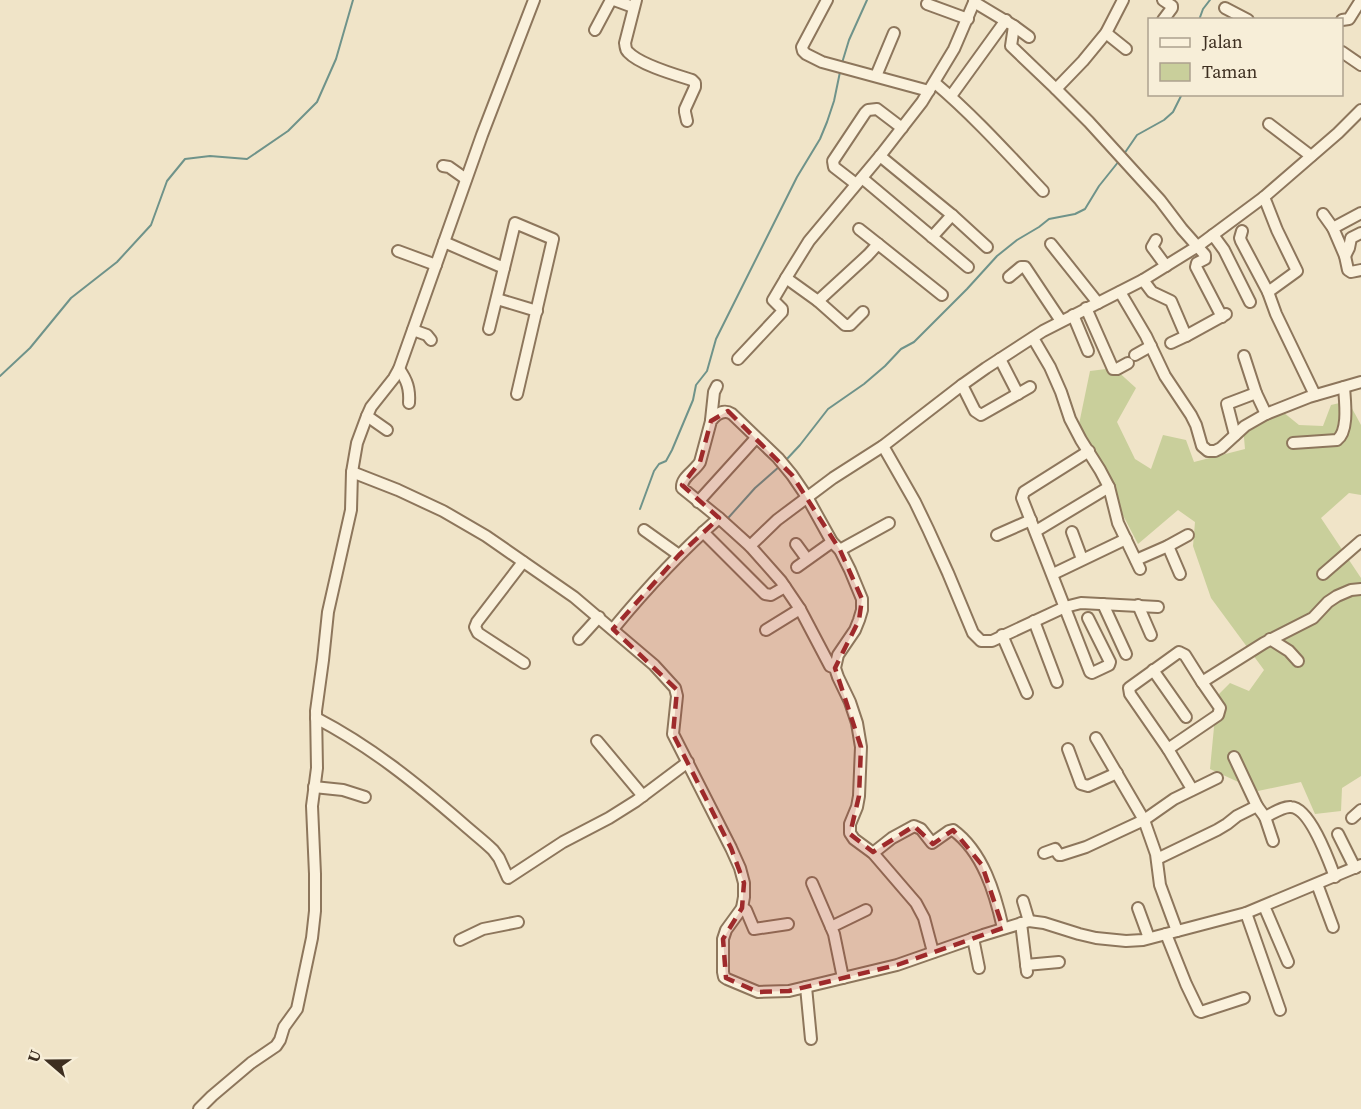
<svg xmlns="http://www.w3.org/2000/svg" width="1361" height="1109" font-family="'Source Serif 4',serif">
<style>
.green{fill:#c9cf9b}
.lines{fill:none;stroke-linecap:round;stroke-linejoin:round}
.stream{stroke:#6f938a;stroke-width:2}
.minor-casing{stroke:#8d765c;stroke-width:14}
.minor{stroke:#faf1dc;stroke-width:10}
.marked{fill:#9e2a2b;fill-opacity:0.2;stroke:#9e2a2b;stroke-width:4.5;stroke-dasharray:12 8;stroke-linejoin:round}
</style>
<rect width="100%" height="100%" fill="#f0e4c8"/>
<path class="green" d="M1114,368l22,20 -19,34 18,37 16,10 12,-34 23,5 8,22 51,-13 -2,-23 40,-14 16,13 24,1 8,-21 17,-4 13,24v70l-12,-2 -28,25 40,60v198l-19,12 -1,23 -26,3 -14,-32 -43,9 -48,-22 7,-73 13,-13 19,8 15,-21 -53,-72 -18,-52 2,-24 -17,-12 -40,34 -60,-115 12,-58z"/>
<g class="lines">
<g class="stream">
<path d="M1199,20l4,-11 7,-9"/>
<path d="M842,63l7,-23 18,-40"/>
<path d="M1124,154l13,-19 27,-15 9,-8 9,-18"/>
<path d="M0,376l30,-28 41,-50 46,-36 34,-37 16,-44 18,-22 25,-3 37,3 41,-28 29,-29 19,-43 17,-59"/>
<path d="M786,460l14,-15 28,-36 36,-25 21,-18 16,-17 13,-7 53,-53 30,-33 20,-16 22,-13 10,-8 26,-5 10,-5 14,-23 20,-25"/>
<path d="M640,509l14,-38 5,-7 7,-3 6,-11 21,-50 3,-15 11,-14 9,-32 81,-162 23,-38 7,-17 7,-21 6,-29"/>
<path d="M729,517l26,-29 25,-22"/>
</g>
<g class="minor-casing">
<g id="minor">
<path d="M614,0l19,7"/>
<path d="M636,0l-11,43c1,5 0,6 3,9 12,13 48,23 64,28l3,3v4l-10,22v3l2,9"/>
<path d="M827,0l-25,47 1,4 3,3 16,8 107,29"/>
<path d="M1163,0l9,6v2l-9,12"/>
<path d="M974,2l40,24 -3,20 45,43 27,-28 23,-28 17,-33"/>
<path d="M927,4l41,15"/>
<path d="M1225,8l23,12"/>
<path d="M1342,20l7,-1 12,-19"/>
<path d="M1014,26l15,11"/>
<path d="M595,30l16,-30"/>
<path d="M1106,33l20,16"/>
<path d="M1342,52l19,13"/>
<path d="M876,76l18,-43"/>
<path d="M935,83c39,33 73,71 108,108"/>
<path d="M1056,89l33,33 71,78 22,29 23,26v4l-8,4 -1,4 26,50"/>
<path d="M951,96l55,-76"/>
<path d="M1269,124l42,32"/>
<path d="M880,156l72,59 35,32"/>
<path d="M443,166l6,1 17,12"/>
<path d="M862,178l106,89"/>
<path d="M856,184l-22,-17 -1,-6 32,-48 3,-3 9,-1 25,19"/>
<path d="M1264,197l13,33 20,41 -29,21"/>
<path d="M1361,213l-28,15 12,28 3,14 3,2 10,-2"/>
<path d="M1323,214l10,14"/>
<path d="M859,229l19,15"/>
<path d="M1242,231l-2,7 1,3 27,51 8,22 39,81"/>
<path d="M1213,235l11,15 26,52"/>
<path d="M932,237l20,-22"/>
<path d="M1156,240l-4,7 14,19"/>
<path d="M444,242l60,26 11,-45 38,16 -36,155"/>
<path d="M1051,244l47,59"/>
<path d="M398,251l38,14"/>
<path d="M1345,256l4,-8 2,-10 10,-5"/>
<path d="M1009,277l12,-10h4l36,54"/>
<path d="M1143,280l9,12 19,9 15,35 40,-22"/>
<path d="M1120,292l26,44 19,40 26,39 5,10 6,21 6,5h7l6,-3 24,-22 21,-12 43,-17 52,-15"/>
<path d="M942,295l-64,-51 -10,11 -50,46 -32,-23 23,-37 71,-85 42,-54 32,-53 21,-49"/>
<path d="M497,299l40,12"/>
<path d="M818,301l27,24h5l13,-13"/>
<path d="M1086,308l27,61h4l11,-6"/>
<path d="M1073,315l15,36"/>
<path d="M489,329l15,-61"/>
<path d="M413,330l14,5 4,5"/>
<path d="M1033,338l17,29 11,25 9,27 11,21 19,30 9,17 9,36 22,46"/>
<path d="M1171,343l15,-7"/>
<path d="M1135,355l16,-9"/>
<path d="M738,359l44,-47v-3l-9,-9 13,-22"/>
<path d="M1000,359l18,35"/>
<path d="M399,369c8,11 11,20 10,34"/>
<path d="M962,385l13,26 6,4 49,-28"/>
<path d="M1256,393l10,21"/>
<path d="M367,416l20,14"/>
<path d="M711,420l3,-28 3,-6"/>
<path d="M1235,435l-8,-31 29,-11 -12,-37"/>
<path d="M1293,443l44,-3c12,-9 8,-38 7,-53"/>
<path d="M883,446l32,56 13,27 20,44 25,60 8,8h11l73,-34 16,-4 77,4"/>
<path d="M352,472l46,18 45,21 43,25 88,61 80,68 21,23 2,8 -4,38 58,114 9,20 4,15v14l-2,11 -16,22 -3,9v33l1,5 3,2 31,13 31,-1 108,-26 86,-30 46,-14 15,2 35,11 17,4 30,3 17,-1 103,-27 115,-48"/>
<path d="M698,502l58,-64"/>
<path d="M644,530l35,25"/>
<path d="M1036,531l73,-44"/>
<path d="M703,532l62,62 6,1 14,-8"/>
<path d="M1072,532l10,27"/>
<path d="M997,535l34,-15"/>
<path d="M796,544l11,15"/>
<path d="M750,546l27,-26 56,-42 50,-32 79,-61 24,-17 57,-37 100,-51 55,-34 66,-49 74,-64 23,-23"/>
<path d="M1168,546l12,28"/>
<path d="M840,550l49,-27"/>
<path d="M1136,560l32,-14 20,-11"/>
<path d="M523,562l-46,60 -2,5 3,6 46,30"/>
<path d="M797,567l35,-25"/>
<path d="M1053,574l73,-35"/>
<path d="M1323,574l38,-33"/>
<path d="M1103,604l23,50"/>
<path d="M1138,605l13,30"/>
<path d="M1088,618l22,44 -1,3 -17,8 -2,-1 -68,-174 2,-6 65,-41"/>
<path d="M1034,621l23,61"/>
<path d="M613,629c33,-40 67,-77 106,-111"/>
<path d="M766,630l34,-21"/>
<path d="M1002,635l25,58"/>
<path d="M579,639l20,-22"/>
<path d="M1270,639l19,12 9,10"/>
<path d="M835,668l-5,-2 -30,-57 -19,-28 -31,-35 -31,-28 -37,-30c-1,-11 13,-17 18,-26l11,-41c6,-8 13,-12 21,-7l46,44 14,17 15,22 25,45 8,8 10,20 12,29v11l-3,10 -4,10 -17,25 -3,13 3,9 12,25 7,21 4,24 -2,49 -2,11 -7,17v9l4,6 19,14 43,50 8,15 9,34"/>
<path d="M1153,670l33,47"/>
<path d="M316,718c54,28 100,65 146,105 10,9 22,18 31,27l6,8 9,20 55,-36 46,-24 27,-17 52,-39"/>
<path d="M1096,738l48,82 12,34 4,31 17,46"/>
<path d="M597,741l46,55"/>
<path d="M1068,749l13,35 7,2 29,-13"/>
<path d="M1168,749l50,-34 2,-7 -18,-26 62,-39 49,-25 15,-16 9,-6 14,-6 10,-1"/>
<path d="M1234,757l23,49"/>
<path d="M314,787l29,3 22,7"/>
<path d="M1192,789l-24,-40 -38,-55 -1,-6 50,-36 6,3 17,27"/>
<path d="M1265,817l8,24"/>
<path d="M1352,818l9,-8"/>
<path d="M1338,834l17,34"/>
<path d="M873,853l19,-15 22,-12 7,3 11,14 17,-12 4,-1c30,22 42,63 50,98"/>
<path d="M1044,853l11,-4 4,6h2l25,-8 58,-27 30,-21 43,-21"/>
<path d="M1157,859l60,-29 10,-6 10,-8 20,-10 8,11c7,-3 18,-11 26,-10 19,1 38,54 44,70"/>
<path d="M812,883l22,51 9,44"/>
<path d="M1317,884l16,43"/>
<path d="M1023,901l6,20"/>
<path d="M1264,906l24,56"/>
<path d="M742,908l4,2 8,19 34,-5"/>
<path d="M1138,908l11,30"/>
<path d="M1246,913l34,97"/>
<path d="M1021,923l6,49"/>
<path d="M831,927l35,-17"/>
<path d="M1166,934l20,50 13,27 2,1 43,-14"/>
<path d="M973,938l6,30"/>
<path d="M460,940l23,-11 35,-7"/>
<path d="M1026,965l33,-3"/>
<path d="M806,987l5,52"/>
<path d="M199,1109l13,-13 39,-33 25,-17 4,-6 4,-13 13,-18 15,-71 3,-27v-37l-3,-68 5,-38 -1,-57 7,-51 5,-48 23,-102 1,-38 5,-29 10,-27 4,-9 23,-29 5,-9 83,-234 52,-135"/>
</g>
</g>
<use href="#minor" class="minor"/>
</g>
<path class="marked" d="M728,411l64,64 48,75 22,49 -3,21 -24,48 26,79 -2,49 -9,38 23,18 41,-26 19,18 20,-14 29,35 21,63 -106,37 -108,26 -31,1 -32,-14 -3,-39 19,-31 2,-25 -13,-35 -58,-114 4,-44 -64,-61 66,-74 40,-37 -37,-33 18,-23 11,-41z"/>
<rect x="1148" y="18" width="195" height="78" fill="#f7eed8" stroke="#ada18e" stroke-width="1.5"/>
<rect x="1160" y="38" width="30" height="9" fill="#faf1dc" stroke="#ada18e" stroke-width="1.5"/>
<text x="1202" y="48" font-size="18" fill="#3d2e20">Jalan</text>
<rect x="1160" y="63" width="30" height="18" fill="#c9cf9b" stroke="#ada18e" stroke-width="1.5"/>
<text x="1202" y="78" font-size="18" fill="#3d2e20">Taman</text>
<g transform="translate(48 1061) rotate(290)" stroke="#f7eed8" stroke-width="4.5" paint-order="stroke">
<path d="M0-4.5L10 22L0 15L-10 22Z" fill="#3d2e20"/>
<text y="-9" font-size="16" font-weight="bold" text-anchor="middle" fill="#3d2e20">U</text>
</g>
</svg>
